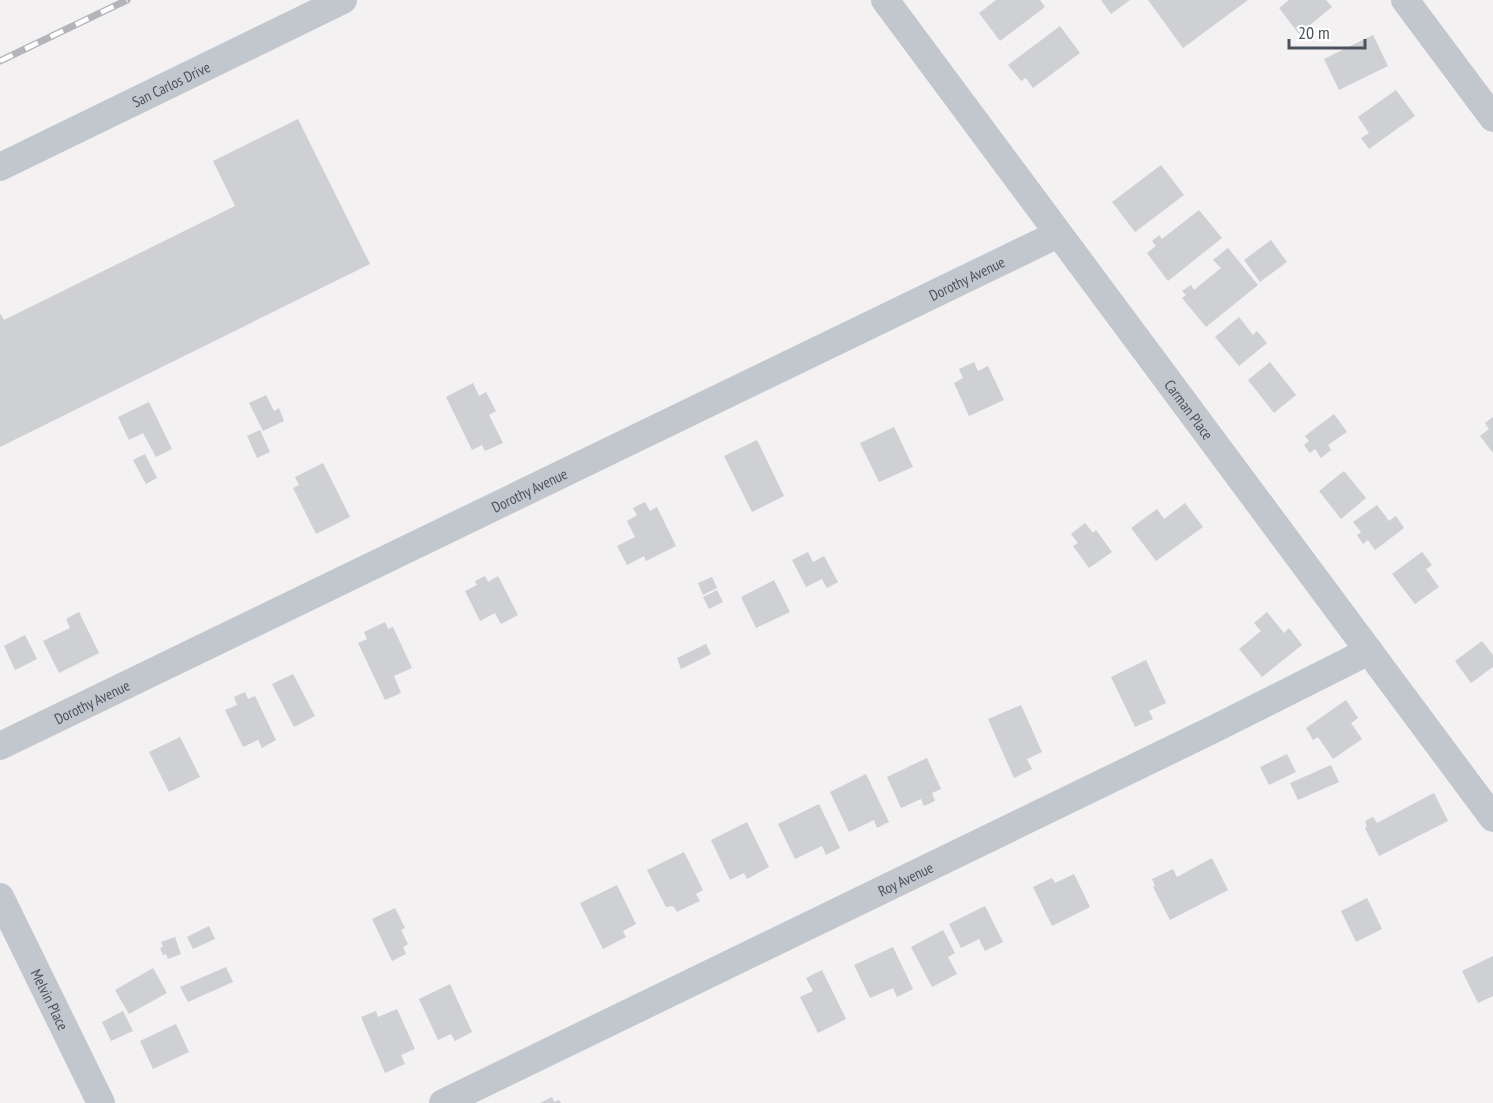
<svg xmlns="http://www.w3.org/2000/svg" width="1493" height="1103" font-family="'PT Sans Narrow',sans-serif">
<style>
.building{fill:#ced0d4}
.lines{fill:none;stroke-linecap:round;stroke-linejoin:round}
.minor{stroke:#c1c7cd;stroke-width:28}
.rail-casing{stroke:#b4b5ba;stroke-width:7}
.rail{stroke:#fff;stroke-width:4.5;stroke-dasharray:14;stroke-linecap:butt}
.labels{text-anchor:middle;dominant-baseline:central;stroke-width:4.5;stroke-linejoin:round;paint-order:stroke}
.street-label{font-size:15px;fill:#4b525c;stroke:#fff}
</style>
<rect width="100%" height="100%" fill="#f3f1f1"/>
<g class="building">
<path d="M996,0h44l5,7 -45,34 -21,-28z"/>
<path d="M1101,0h29l-19,14z"/>
<path d="M1148,0h100l-65,48z"/>
<path d="M1289,0h37l6,7 -33,27 -20,-26z"/>
<path d="M1060,26l20,27 -47,35 -7,-10 -5,3 -13,-16z"/>
<path d="M1373,35l15,31 -49,24 -15,-31z"/>
<path d="M1396,90l19,26 -46,33 -8,-11 8,-5 -11,-16z"/>
<path d="M298,119l72,145 -370,183v-134l4,7 231,-114 -22,-45z"/>
<path d="M1161,165l23,30 -49,37 -23,-30z"/>
<path d="M1199,210l23,28 -54,43 -21,-28 9,-7 -4,-5 7,-6 3,4z"/>
<path d="M1271,240l16,22 -27,20 -16,-22z"/>
<path d="M1228,248l30,37 -52,42 -24,-29 4,-3 -4,-4 9,-6 3,5 27,-22 -8,-8z"/>
<path d="M1239,317l14,18 4,-4 10,12 -28,23 -24,-29z"/>
<path d="M974,362l4,9 10,-5 16,34 -35,16 -15,-33 9,-5 -4,-9z"/>
<path d="M1270,362l26,33 -22,18 -26,-33z"/>
<path d="M473,383l6,13 7,-4 10,19 -7,4 14,28 -18,8 -3,-6 -10,5 -26,-53z"/>
<path d="M266,395l8,16 5,-3 5,13 -21,10 -14,-28z"/>
<path d="M149,402l23,47 -16,8 -13,-24 -14,7 -11,-23z"/>
<path d="M1334,414l13,18 -19,13 3,5 -10,8 -6,-9 -5,4 -6,-8 5,-4 -4,-5z"/>
<path d="M1493,417v36l-13,-17 9,-7 -4,-6z"/>
<path d="M894,427l19,40 -34,15 -19,-39z"/>
<path d="M260,430l10,22 -13,6 -10,-22z"/>
<path d="M757,440l27,56 -32,16 -28,-56z"/>
<path d="M145,454l12,24 -11,6 -13,-24z"/>
<path d="M323,463l27,54 -34,17 -23,-46 6,-3 -4,-8z"/>
<path d="M1344,471l22,27 -25,21 -22,-28z"/>
<path d="M645,502l5,9 7,-4 19,39 -30,15 -2,-5 -17,9 -10,-19 18,-9 -8,-16 10,-6 -4,-7z"/>
<path d="M1185,503l18,24 -47,34 -25,-33 26,-19 7,10z"/>
<path d="M1377,505l12,16 7,-5 8,12 -29,22 -7,-10 -5,4 -6,-9 4,-3 -8,-10z"/>
<path d="M1085,523l8,10 3,-3 16,22 -23,16 -16,-22 5,-3 -7,-9z"/>
<path d="M808,552l5,10 11,-6 14,26 -11,6 -5,-9 -16,8 -14,-27z"/>
<path d="M1422,552l10,13 -6,4 13,18 -24,17 -23,-30z"/>
<path d="M485,576l3,6 10,-6 20,39 -17,9 -6,-11 -15,8 -15,-30 12,-6 -2,-4z"/>
<path d="M712,577l5,11 -14,7 -5,-12z"/>
<path d="M774,580l16,32 -34,16 -15,-31z"/>
<path d="M717,590l6,12 -14,7 -6,-12z"/>
<path d="M79,612l20,41 -40,20 -16,-32 27,-13 -4,-9z"/>
<path d="M1267,612l17,21 5,-5 13,17 -40,32 -23,-28 22,-18 -7,-8z"/>
<path d="M385,622l3,7 5,-2 19,41 -18,8 7,17 -16,7 -27,-57 9,-4 -3,-7z"/>
<path d="M25,635l12,24 -22,11 -11,-24z"/>
<path d="M1482,641l11,14v12l-22,16 -16,-22z"/>
<path d="M706,644l5,10 -30,15 -4,-11z"/>
<path d="M1146,660l20,43 -17,8 4,8 -18,8 -24,-50z"/>
<path d="M293,674l22,42 -21,11 -22,-43z"/>
<path d="M245,692l3,7 7,-3 21,44 -14,8 -4,-8 -15,7 -18,-37 12,-5 -3,-8z"/>
<path d="M1346,700l12,18 -7,5 11,16 -29,20 -15,-22 -5,3 -7,-12z"/>
<path d="M1021,705l21,47 -15,7 5,10 -18,9 -26,-59z"/>
<path d="M180,737l20,40 -31,15 -20,-40z"/>
<path d="M1287,754l9,18 -27,13 -9,-18z"/>
<path d="M927,758l14,31 -9,4 3,8 -11,5 -3,-7 -20,9 -14,-31z"/>
<path d="M1331,765l8,17 -41,18 -8,-17z"/>
<path d="M866,774l23,48 -12,6 -3,-8 -25,12 -19,-40z"/>
<path d="M1434,793l14,28 -69,35 -14,-28 2,-2 -2,-5 8,-4 4,6z"/>
<path d="M819,804l21,44 -14,7 -4,-9 -27,13 -17,-35z"/>
<path d="M747,822l22,45 -22,12 -3,-6 -14,7 -19,-40z"/>
<path d="M684,852l19,38 -7,4 4,7 -23,11 -4,-6 -7,1 -19,-37z"/>
<path d="M1212,858l16,32 -58,30 -17,-33 2,-1 -3,-7 21,-10 4,8z"/>
<path d="M1074,874l16,33 -38,19 -19,-39 19,-9 3,5z"/>
<path d="M617,885l19,39 -13,7 3,6 -23,12 -23,-46z"/>
<path d="M1367,898l15,31 -26,13 -15,-31z"/>
<path d="M985,906l18,36 -18,9 -6,-12 -18,9 -12,-24z"/>
<path d="M395,908l10,20 -4,2 7,14 -5,3 3,7 -14,7 -20,-42z"/>
<path d="M209,926l6,13 -22,10 -6,-12z"/>
<path d="M943,930l12,23 -7,4 9,17 -25,13 -21,-40z"/>
<path d="M175,937l6,17 -13,5 -2,-5 -3,1 -3,-7 3,-1 -2,-5z"/>
<path d="M893,947l20,42 -16,8 -4,-9 -23,10 -16,-33z"/>
<path d="M1493,956v40l-15,7 -16,-32z"/>
<path d="M226,967l7,15 -45,20 -8,-15z"/>
<path d="M153,968l14,25 -38,21 -14,-24z"/>
<path d="M822,970l24,49 -28,14 -18,-36 13,-6 -7,-13z"/>
<path d="M450,984l22,48 -17,9 -4,-7 -13,6 -19,-41z"/>
<path d="M397,1009l18,40 -14,6 4,9 -20,9 -24,-56 15,-6 2,6z"/>
<path d="M123,1011l10,20 -22,10 -9,-19z"/>
<path d="M176,1024l13,28 -36,17 -13,-28z"/>
<path d="M552,1097l2,5 5,-2 2,3h-21z"/>
</g>
<g class="lines">
<g class="minor">
<path id="s1" d="M885,0l608,818"/>
<path d="M1405,0l88,118"/>
<path id="s2" d="M0,167l343,-167"/>
<path id="s3" d="M0,746l1058,-512"/>
<path id="s4" d="M0,897l101,206"/>
<path id="s5" d="M443,1103l771,-374 155,-78"/>
</g>
<g class="rail-casing">
<path id="rail" d="M0,61l127,-61"/>
</g>
<use href="#rail" class="rail"/>
</g>
<g class="labels">
<g class="street-label">
<text stroke="none"><textPath href="#s2" startOffset="190">San Carlos Drive</textPath></text>
<text stroke="none"><textPath href="#s3" startOffset="1074">Dorothy Avenue</textPath></text>
<text stroke="none"><textPath href="#s1" startOffset="510">Carman Place</textPath></text>
<text stroke="none"><textPath href="#s3" startOffset="588">Dorothy Avenue</textPath></text>
<text stroke="none"><textPath href="#s3" startOffset="102">Dorothy Avenue</textPath></text>
<text stroke="none"><textPath href="#s5" startOffset="514">Roy Avenue</textPath></text>
<text stroke="none"><textPath href="#s4" startOffset="114">Melvin Place</textPath></text>
</g>
</g>
<path d="M1289 39v9h76v-9" fill="none" stroke="#4b525c" stroke-width="3"/>
<text x="1298" y="39" font-size="18" fill="#4b525c" stroke="#ffffff" stroke-width="4.5" paint-order="stroke">20 m</text>
</svg>
